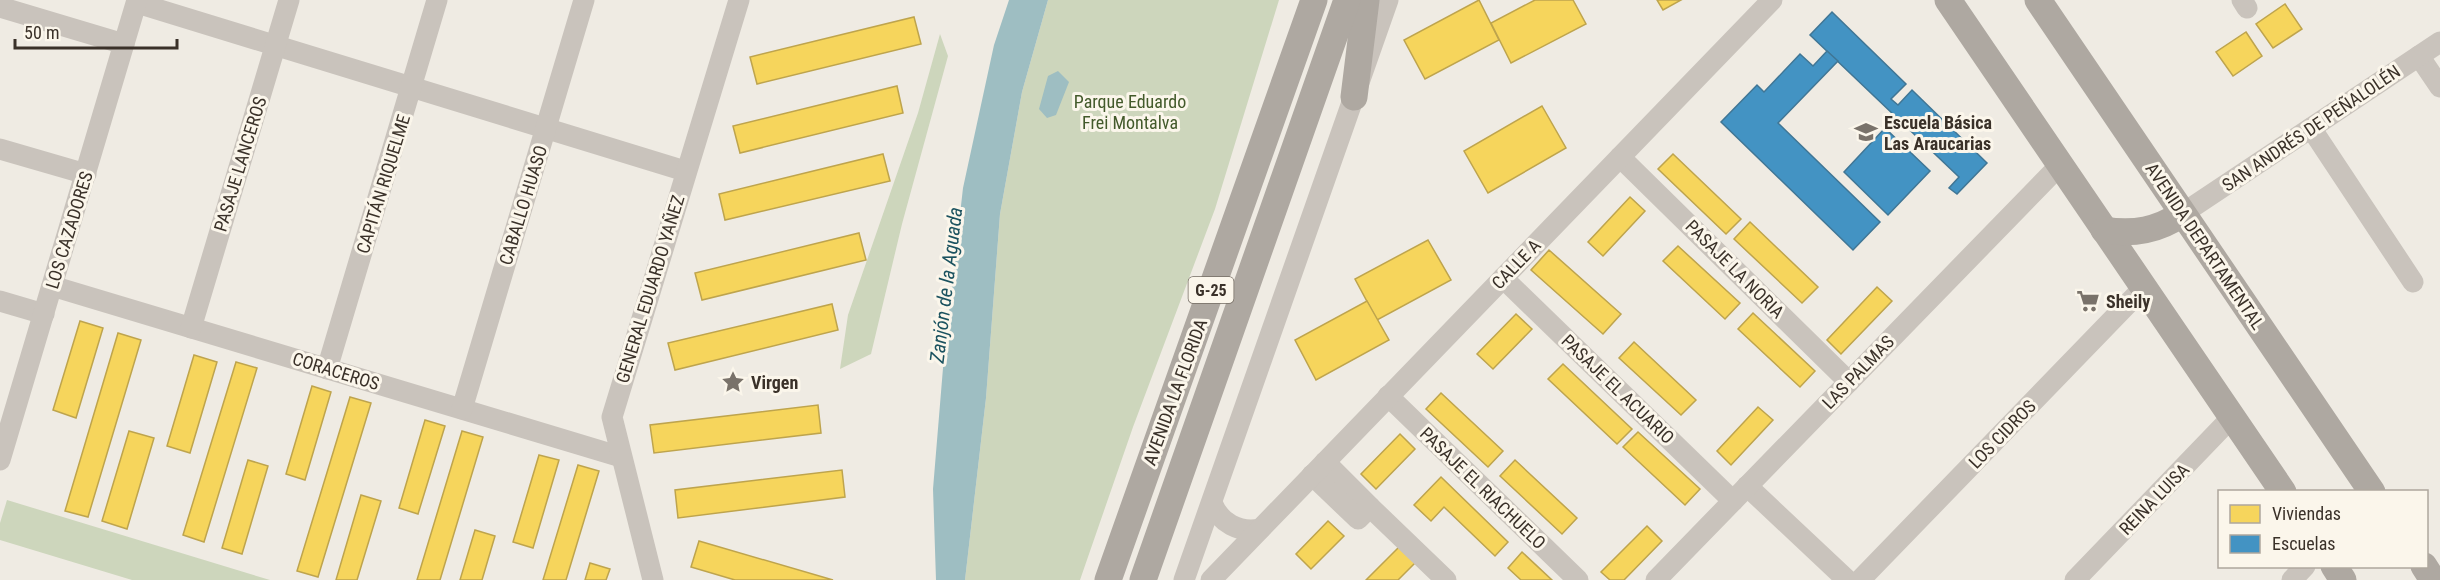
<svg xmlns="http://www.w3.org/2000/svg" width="2440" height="580" font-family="'Roboto Condensed',sans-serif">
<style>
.green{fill:#cdd6bc}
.water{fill:#9ebec2}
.homes{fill:#f6d55c;stroke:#bea44d;stroke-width:1.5}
.schools{fill:#4393c3;stroke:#407695;stroke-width:1.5}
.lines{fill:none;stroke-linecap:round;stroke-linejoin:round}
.minor{stroke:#c9c3bc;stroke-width:21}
.major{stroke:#aea8a1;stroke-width:27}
.labels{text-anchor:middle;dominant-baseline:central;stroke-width:6;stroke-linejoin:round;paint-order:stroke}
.shield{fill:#fbf6eb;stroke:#746c63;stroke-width:1.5}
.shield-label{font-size:16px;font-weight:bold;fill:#3a3129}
.park-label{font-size:18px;fill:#435a2b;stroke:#fbf6eb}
.poi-label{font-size:18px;font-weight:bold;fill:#3a3129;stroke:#fbf6eb;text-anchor:start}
.street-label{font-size:18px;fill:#3a3129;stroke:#fbf6eb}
.water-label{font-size:20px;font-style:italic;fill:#1b525f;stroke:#fbf6eb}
</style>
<rect width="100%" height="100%" fill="#efebe3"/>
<g class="green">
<path d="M1048,0h231l-64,209 -82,218 -53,153h-115l21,-182 14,-184 22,-122z"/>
<path d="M940,34l8,22 -46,168 -31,130 -31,15 8,-54 70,-202z"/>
<path d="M7,500l263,80h-138l-132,-40v-17z"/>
</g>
<g class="water">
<path d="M1009,0h39l-26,92 -22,122 -14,184 -21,182h-29l-3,-91 11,-133 19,-168 31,-143z"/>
<path d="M1058,71l11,11 -13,33 -9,3 -8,-9 9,-33z"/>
</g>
<g class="homes">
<path d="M1479,0l20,40 -74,39 -21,-39z"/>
<path d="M1535,0h38l13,24 -75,39 -20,-40z"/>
<path d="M1657,0h24l-18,10z"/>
<path d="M2285,4l17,25 -29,19 -17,-24z"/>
<path d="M914,17l7,27 -164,40 -7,-27z"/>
<path d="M2246,32l16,24 -29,20 -17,-24z"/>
<path d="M897,86l6,27 -163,40 -7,-27z"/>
<path d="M1542,106l24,42 -78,45 -24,-42z"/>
<path d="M883,154l7,27 -165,39 -6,-26z"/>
<path d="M1673,154l68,65 -15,15 -68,-65z"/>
<path d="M1630,197l15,14 -42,45 -15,-14z"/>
<path d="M1750,222l68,65 -16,16 -68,-64z"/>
<path d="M859,233l7,27 -164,40 -7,-27z"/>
<path d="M1428,240l23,40 -74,40 -22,-41z"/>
<path d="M1678,246l62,57 -15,16 -62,-58z"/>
<path d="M1549,250l72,64 -18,20 -72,-64z"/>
<path d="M1877,287l15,14 -51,53 -14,-14z"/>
<path d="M1367,301l22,39 -73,40 -21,-40z"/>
<path d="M832,304l6,26 -163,40 -7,-27z"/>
<path d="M1753,313l62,58 -15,16 -62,-58z"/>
<path d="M1516,314l16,15 -39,40 -16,-15z"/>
<path d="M80,321l23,7 -27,90 -23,-8z"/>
<path d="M118,333l23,7 -53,177 -23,-6z"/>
<path d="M1634,342l62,58 -15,15 -62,-57z"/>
<path d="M194,355l23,7 -27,91 -23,-7z"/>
<path d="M236,362l21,6 -53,174 -21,-7z"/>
<path d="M1563,364l69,65 -15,15 -69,-65z"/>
<path d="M312,386l19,6 -26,88 -19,-6z"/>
<path d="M1441,393l62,58 -15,16 -62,-58z"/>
<path d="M350,397l21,6 -53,174 -21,-6z"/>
<path d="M818,405l3,28 -167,20 -4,-28z"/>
<path d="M1758,407l15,13 -42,45 -14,-14z"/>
<path d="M425,420l20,6 -27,88 -19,-6z"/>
<path d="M129,431l25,7 -27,91 -25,-8z"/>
<path d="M462,431l21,6 -43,143h-23z"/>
<path d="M1638,432l62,57 -15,16 -62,-58z"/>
<path d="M1400,434l15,15 -39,40 -15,-15z"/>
<path d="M539,455l20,5 -26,88 -20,-6z"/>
<path d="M248,460l20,6 -26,88 -20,-6z"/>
<path d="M1515,460l62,58 -15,16 -62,-58z"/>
<path d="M578,465l21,6 -33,109h-23z"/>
<path d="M842,470l3,27 -167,21 -3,-28z"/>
<path d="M1441,477l67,65 -13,14 -51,-49 -13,14 -17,-16z"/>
<path d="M361,495l20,6 -24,79h-21z"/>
<path d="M1328,521l16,15 -33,33 -15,-15z"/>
<path d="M1647,526l15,15 -38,39h-14l-9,-8z"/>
<path d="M475,530l20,6 -13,44h-22z"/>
<path d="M699,541l134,39h-98l-44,-13z"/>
<path d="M1403,543l16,16 -21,21h-32z"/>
<path d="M1522,552l30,28h-31l-13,-12z"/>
<path d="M590,563l20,6 -4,11h-21z"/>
</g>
<g class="schools">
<path d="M1832,12l74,72 -15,15 7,6 14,-15 75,73 -30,31 -8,-6 10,-11 -149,-142z"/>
<path d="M1827,51l11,10 -60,62 102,99 -27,28 -132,-128 36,-37 7,7 36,-38 13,12z"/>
<path d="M1885,128l45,43 -42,44 -44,-43z"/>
</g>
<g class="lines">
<g class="minor">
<path d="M2242,0l5,8"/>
<path d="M137,3l548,168"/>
<path d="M0,7l124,37"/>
<path d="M2419,56l21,31"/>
<path d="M2311,128l102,154"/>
<path d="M0,149l86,25"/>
<path d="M1620,157l229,225"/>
<path d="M2182,214l258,-172"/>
<path d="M1503,278l230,223"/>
<path d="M52,286l569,171"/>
<path d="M0,301l44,13"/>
<path d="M191,328l98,-328"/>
<path d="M327,369l110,-369"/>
<path d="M1388,396l190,184"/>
<path d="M462,409l122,-409"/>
<path d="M0,460l137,-460"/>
<path d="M1325,462l45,45"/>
<path d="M1312,475l46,44 12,-12 76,73"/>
<path d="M1747,486l100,94"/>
<path d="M1212,503c8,20 27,30 48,26"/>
<path d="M653,580l-41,-163 127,-417"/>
<path d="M1184,580l204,-580"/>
<path d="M1211,580l561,-580"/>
<path d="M1656,580l404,-415"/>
<path d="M1860,580l284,-293"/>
<path d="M2075,580l157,-163"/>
<path d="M2292,580l13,-14"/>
</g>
<g class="major">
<path d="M1948,0l335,492"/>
<path d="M2038,0l334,492"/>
<path d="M1354,97l12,-97"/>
<path d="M2104,230c30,5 54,0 78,-16"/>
<path d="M2334,566l9,14"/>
<path d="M2424,566l9,14"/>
<path d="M1108,580l206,-580"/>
<path d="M1143,580l204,-580"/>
</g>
</g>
<defs>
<g id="school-bare" transform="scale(1.8)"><path d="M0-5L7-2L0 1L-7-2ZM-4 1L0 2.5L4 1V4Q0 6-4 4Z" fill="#79726a" stroke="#fbf6eb" stroke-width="2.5" paint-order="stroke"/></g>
<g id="supermarket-bare" transform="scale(1.8)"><path d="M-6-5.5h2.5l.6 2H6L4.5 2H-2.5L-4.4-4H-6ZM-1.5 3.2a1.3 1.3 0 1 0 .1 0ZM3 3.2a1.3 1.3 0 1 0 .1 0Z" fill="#79726a" stroke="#fbf6eb" stroke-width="2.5" paint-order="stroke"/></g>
<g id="sight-bare" transform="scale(1.8)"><path d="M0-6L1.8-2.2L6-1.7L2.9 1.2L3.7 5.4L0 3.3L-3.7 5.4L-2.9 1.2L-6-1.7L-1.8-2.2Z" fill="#79726a" stroke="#fbf6eb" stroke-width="2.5" paint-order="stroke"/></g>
</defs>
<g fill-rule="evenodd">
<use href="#school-bare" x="1866" y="132"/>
<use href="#supermarket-bare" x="2088" y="301"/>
<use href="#sight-bare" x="733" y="382"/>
</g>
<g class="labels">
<rect class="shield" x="1188.5" y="277" width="45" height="26" rx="4.5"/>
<g class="shield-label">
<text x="1211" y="290">G-25</text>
</g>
<g class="park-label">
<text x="1130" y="101">Parque Eduardo<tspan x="1130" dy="21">Frei Montalva</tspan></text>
</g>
<g class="poi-label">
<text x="1884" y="122">Escuela Básica<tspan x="1884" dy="21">Las Araucarias</tspan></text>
<text x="2106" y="301">Sheily</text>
<text x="751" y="382">Virgen</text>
</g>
<g class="street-label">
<text transform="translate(2311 128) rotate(-34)">SAN ANDRÉS DE PEÑALOLÉN</text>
<text transform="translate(240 164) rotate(-73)">PASAJE LANCEROS</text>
<text transform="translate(383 184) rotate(-73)">CAPITÁN RIQUELME</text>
<text transform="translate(523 205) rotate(-73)">CABALLO HUASO</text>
<text transform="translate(69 230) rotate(-73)">LOS CAZADORES</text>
<text transform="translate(2205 246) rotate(56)">AVENIDA DEPARTAMENTAL</text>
<text transform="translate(1516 264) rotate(-46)">CALLE A</text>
<text transform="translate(1735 269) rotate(45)">PASAJE LA NORIA</text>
<text transform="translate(650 289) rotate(-73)">GENERAL EDUARDO YAÑEZ</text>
<text transform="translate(336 371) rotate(17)">CORACEROS</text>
<text transform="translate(1858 372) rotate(-46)">LAS PALMAS</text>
<text transform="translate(1618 389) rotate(44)">PASAJE EL ACUARIO</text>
<text transform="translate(1175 392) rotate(-70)">AVENIDA LA FLORIDA</text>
<text transform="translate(2002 434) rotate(-46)">LOS CIDROS</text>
<text transform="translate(1483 488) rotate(44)">PASAJE EL RIACHUELO</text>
<text transform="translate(2154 499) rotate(-46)">REINA LUISA</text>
</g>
<g class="water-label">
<text transform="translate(946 285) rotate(-83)">Zanjón de la Aguada</text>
</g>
</g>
<rect x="2218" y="490" width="210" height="78" fill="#fbf6eb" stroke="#aea79d" stroke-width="1.5"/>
<rect x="2230" y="505" width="30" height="18" fill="#f6d55c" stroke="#aea79d" stroke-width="1.5"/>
<text x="2272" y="520" font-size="18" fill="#3a3129">Viviendas</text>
<rect x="2230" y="535" width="30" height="18" fill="#4393c3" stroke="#aea79d" stroke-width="1.5"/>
<text x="2272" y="550" font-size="18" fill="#3a3129">Escuelas</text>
<path d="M15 39v9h162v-9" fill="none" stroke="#3a3129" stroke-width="3"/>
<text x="24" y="39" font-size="18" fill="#3a3129" stroke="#fbf6eb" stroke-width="4.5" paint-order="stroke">50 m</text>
</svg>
